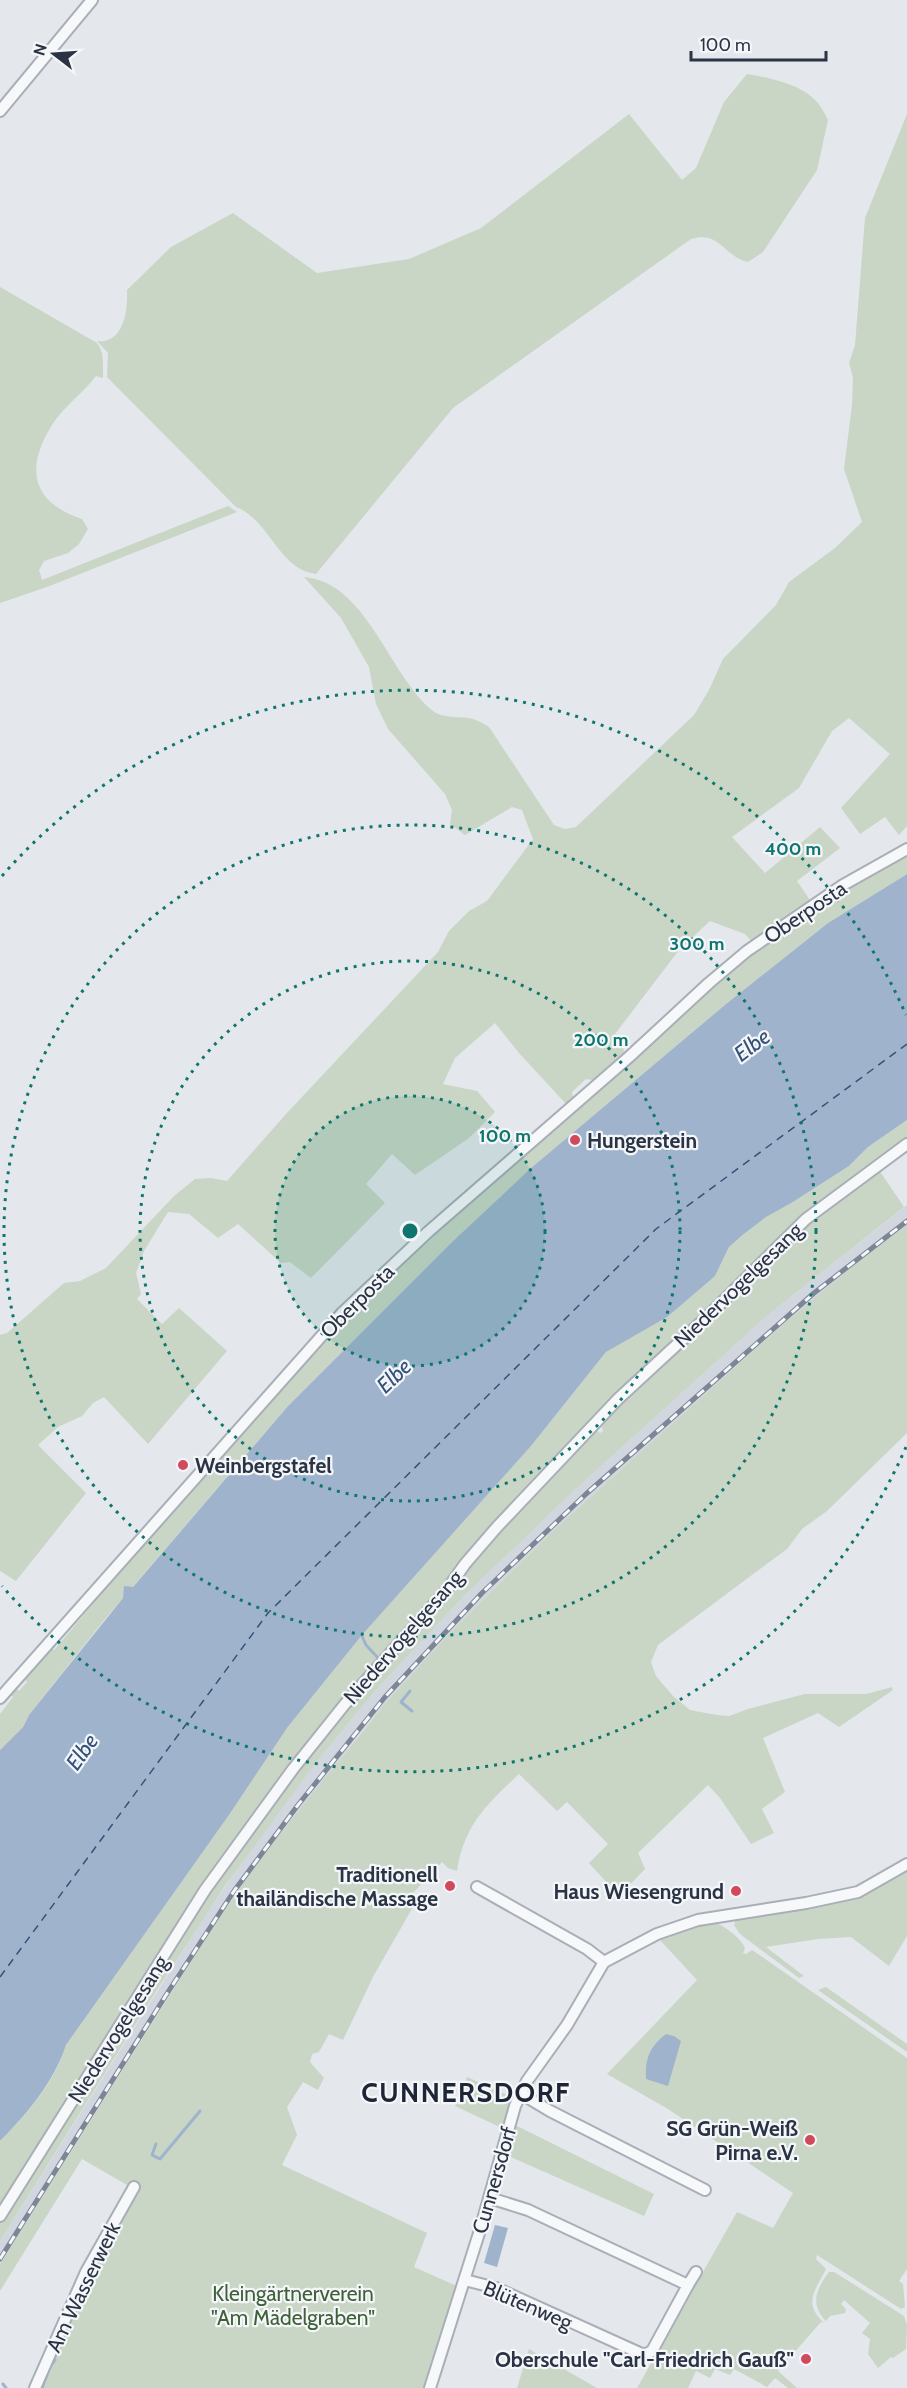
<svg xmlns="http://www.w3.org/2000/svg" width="907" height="2388" font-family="Cabin,sans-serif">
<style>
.built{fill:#d2d6de}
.green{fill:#c9d6c5}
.water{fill:#9fb4cc}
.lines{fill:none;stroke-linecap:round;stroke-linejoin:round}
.stream{stroke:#9fb4cc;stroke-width:3}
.ferry{stroke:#34527a;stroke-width:1.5;stroke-dasharray:8 6;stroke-linecap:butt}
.minor-casing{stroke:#a9aeb7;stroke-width:14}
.minor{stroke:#f7f8fa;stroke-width:10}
.rail-casing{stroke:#7d8696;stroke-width:5}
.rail{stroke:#f4f6f9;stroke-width:3;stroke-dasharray:9;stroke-linecap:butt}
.ring{fill:none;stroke:#0f766e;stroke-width:3;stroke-dasharray:3 6}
.poi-dot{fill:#d1495b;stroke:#f4f6f9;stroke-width:2}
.labels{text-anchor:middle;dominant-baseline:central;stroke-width:4.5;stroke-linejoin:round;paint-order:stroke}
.street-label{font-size:21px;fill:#2b3445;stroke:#f4f6f9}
.poi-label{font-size:21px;font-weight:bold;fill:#2b3445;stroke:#f4f6f9;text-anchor:end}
.park-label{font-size:21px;fill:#3f6138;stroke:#f4f6f9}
.water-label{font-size:22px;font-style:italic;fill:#34527a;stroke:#f4f6f9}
.district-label{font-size:27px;font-weight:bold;letter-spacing:1.5px;fill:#1d2536;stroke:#f4f6f9}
.centre{fill:#0f766e;stroke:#f4f6f9;stroke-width:3}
.ring-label{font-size:18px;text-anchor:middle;font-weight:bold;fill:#0f766e;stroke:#f4f6f9;stroke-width:4.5;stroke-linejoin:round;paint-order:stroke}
</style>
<rect width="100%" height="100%" fill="#e4e7ec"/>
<path class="built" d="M907,1205v20l-44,33 -80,66 -229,206 -102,101 -64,69 -30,36 -144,189 -214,339v-23l201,-319 55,-80 58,-77 61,-74 91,-97 112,-107 190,-172z"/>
<g class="green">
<path d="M747,74c23,4 55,10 71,29 4,5 7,11 10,17l-11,50 -54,82 -15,10c-24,-5 -28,-32 -57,-23l-238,169 -137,166c-37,-4 -47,-55 -80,-67l-129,-130 1,-24 -11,-12c27,3 31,-31 30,-51l44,-43 62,-34 84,60 92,-14 72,-31 148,-114 53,66 14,-12 28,-66z"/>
<path d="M907,114v712l-8,9 -14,-18 -25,17 -19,-26 49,-54 -41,-36 -17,13 -33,57 -67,49 33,36 55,-46 20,21 -43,33 15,22 -59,40 -8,-9 -35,-13 -31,29 -64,84 12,22 -30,25 -11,-2 -14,13 2,10 -7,3 -48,-52 -24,-30 -40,35 -12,26 34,7 18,21 -26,26 -54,37 -23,-21 -26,30 19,19 -74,75 -21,-16 -9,1 -43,-39 -20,14 -29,-24 -21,-2 -24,39 -8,22 5,21 -4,5 25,25 17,-16 48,43 -79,93 -44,-47 -11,6 -11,13 -24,11 -20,18 48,48 -70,88 -16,-10v-236l7,-2 57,-50 16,-2 26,-13 68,-72 21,-17 16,-1 16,3 59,-67 152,-162 11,-21 20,-20 18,-10 46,-62 -11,-29 -10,-3 -47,28 -15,-11 2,-14 -7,-16 -57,-65 -12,-25 -7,-37 -28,-49 -37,-41c63,5 85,99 129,134 10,8 28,5 40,8 6,2 11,5 16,8l65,98 11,4 11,-2 118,-112 15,-25 14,-31 53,-54 13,-23 46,-34 27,-26 -18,-53 8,-64 1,-27 -4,-15 6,-18 10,-127z"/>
<path d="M0,287l97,56c7,8 6,21 6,35l-7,-2c-13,17 -32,30 -44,49 -27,43 -21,77 30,94l6,10 -9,15 -11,9 -24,8 -5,9 3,10 186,-74 9,6 -190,75 -47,16z"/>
<path d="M907,853v21l-79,49 -102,81 -195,164 -80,75 -163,163 -183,213 -76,96 -6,12 -23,23v-36l13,-17 -5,-4 6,-6 5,4 8,-9 -5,-6 26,-31 6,5 40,-47 -2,-3 250,-282 88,-83 319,-282 95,-66z"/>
<path d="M907,1120v21l-159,132 -143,134 -111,118 -51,65 -153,179 -290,441v-69c27,-27 55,-59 66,-96l163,-230 58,-87 75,-93 169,-189 75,-94 109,-76 14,-29 37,-31 27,-14 56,-36 19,-19z"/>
<path d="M879,1170l25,37 -136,108 -190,172 -112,107 -91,97 -61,74 -89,121 -68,104 -157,251v-20l208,-330 87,-120 174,-206 36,-40 91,-95 4,3 3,-2 -2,-7 19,-23 117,-106 9,-4 12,-18 51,-52z"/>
<path d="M907,1225v208l-80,78 -25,18 -15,20 -129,96 -7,17 5,14 17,20 17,14 27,5 12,1 19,-7 57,-15h61l26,-7 1,3 -54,37 -21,-14 -55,25 22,54 -23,17 12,24 -23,11 -31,-46 -12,-13 -70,68 7,16 -26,27 -30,-33 19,-19 -41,-42 -10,9 -38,-37c-32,30 -55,51 -62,97l-9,-3 -6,-6 -29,31 4,7 -43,75 -31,65 -14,-6 -10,18 -7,2 -2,8 14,16 -6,12 -15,-8 -16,25 10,28 -15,30 145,68 -13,34 45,20 -33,101h-389l51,-114 46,-85 -52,-30 -82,132v-27l214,-339 54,-76 120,-149 64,-69 102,-101 229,-206 80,-66z"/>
<path d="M907,1867v69l-18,30 -38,-29 -33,2 -52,8 38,29 -5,2 -59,-44 -6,-9 2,-6 6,-3 95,-13 23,-7z"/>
<path d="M711,1920c12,6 28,15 34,28l-2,5 3,1 6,-4 6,4 149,104v211l-8,12 4,3 2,23 -4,2 -84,-54 -1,4 10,10c-10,21 -24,33 -2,54l-3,-1 -43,49 19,17h-9l-13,-10 -8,9 -33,-18 -4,6 -15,-6 -5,9 -14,-7 -8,17h-51l100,-176 36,16 20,-35 -125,-84 -61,-35 90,-94 -38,-41z"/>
<path d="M826,1987l81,57v8l-89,-62z"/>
<path d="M467,2077l47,21 -10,31 -49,-23z"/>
<path d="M513,2124l141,70 -10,22 -140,-62z"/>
<path d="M829,2272h5l70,44 3,9 -1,24 -13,9 -2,-1 -13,11 -10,-14 2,-15 -8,-6 8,-10 -26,-23 -3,4 5,5 -1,4 -15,3 -4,5c-17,-17 -9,-33 3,-49z"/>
<path d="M529,2349l68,39h-80z"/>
</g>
<g class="water">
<path d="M907,874v246l-39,27 -19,19 -56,36 -27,15 -22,17 -15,13 -14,29 -48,41 -61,35 -75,94 -169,189 -75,93 -58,87 -163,230c-12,37 -39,69 -66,96v-391l23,-23 6,-12 94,-117 1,-12 9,1 155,-181 163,-163 80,-75 195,-164 102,-81z"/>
<path d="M666,2034l8,2 7,5 -13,45 -22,-7c-1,-20 3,-32 20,-45z"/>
<path d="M495,2225l13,3 -11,39 -13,-4z"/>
</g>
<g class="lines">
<g class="stream">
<path d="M361,1634l5,11 13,14"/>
<path d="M410,1691l-9,11 11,9"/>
<path d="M156,2144l-4,11 8,4 40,-48"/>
<path d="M3,2384l3,4"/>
<path d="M42,2388l8,-22 5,-6"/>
</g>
<path class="ferry" d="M0,1977l268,-364 388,-384 251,-185"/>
<g class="minor-casing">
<g id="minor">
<path d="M0,111l92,-111"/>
<path d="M0,1698l342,-385 86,-81 201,-175 80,-74 38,-32 96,-66 64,-36"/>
<path d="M477,1887l110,62 17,13"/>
<path d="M520,2093l30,18 155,79"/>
<path d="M0,2216l205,-326 88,-121 52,-65 101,-113 19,-27 32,-37 121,-128 91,-84 97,-96 101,-75"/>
<path d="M465,2280l31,8 148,67 8,-4 36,-66 -160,-75 -38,-12"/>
<path d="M688,2285l8,-13"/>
<path d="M35,2388l51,-116 48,-85"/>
<path d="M430,2388l50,-158 35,-124 12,-25 40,-56 37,-63 53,-28 41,-14 108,-17 52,-11 49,-28"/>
</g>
</g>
<use href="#minor" class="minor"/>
<g class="rail-casing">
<path id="rail" d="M0,2259l168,-267 66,-101 64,-86 87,-108 97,-104 104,-99 228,-201 93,-72"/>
</g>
<use href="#rail" class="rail"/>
</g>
<circle cx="410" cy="1231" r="135" fill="#0f766e" fill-opacity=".12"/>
<g class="ring">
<circle cx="410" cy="1231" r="135"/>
<circle cx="410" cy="1231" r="270"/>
<circle cx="410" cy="1231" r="406"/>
<path d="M906 1447A541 541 0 0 1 2 1586M2 876A541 541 0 0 1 906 1015"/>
</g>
<g class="poi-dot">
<circle cx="575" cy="1140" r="6"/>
<circle cx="183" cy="1465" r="6"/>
<circle cx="450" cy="1886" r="6"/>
<circle cx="736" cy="1891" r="6"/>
<circle cx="810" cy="2140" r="6"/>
<circle cx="806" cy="2359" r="6"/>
</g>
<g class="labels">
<g class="street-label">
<text transform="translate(805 912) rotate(-34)">Oberposta</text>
<text transform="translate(738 1285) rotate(-44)">Niedervogelgesang</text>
<text transform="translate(357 1301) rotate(-45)">Oberposta</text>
<text transform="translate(403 1637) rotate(-49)">Niedervogelgesang</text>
<text transform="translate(118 2029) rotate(-58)">Niedervogelgesang</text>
<text transform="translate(494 2180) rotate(-74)">Cunnersdorf</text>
<text transform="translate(83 2287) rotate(-64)">Am Wasserwerk</text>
<text transform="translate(528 2305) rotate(23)">Blütenweg</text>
</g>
<g class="poi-label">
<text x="587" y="1140" text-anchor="start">Hungerstein</text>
<text x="195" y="1465" text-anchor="start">Weinbergstafel</text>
<text x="438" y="1874">Traditionell<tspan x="438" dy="24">thailändische Massage</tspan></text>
<text x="724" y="1891">Haus Wiesengrund</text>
<text x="798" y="2128">SG Grün-Weiß<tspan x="798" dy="24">Pirna e.V.</tspan></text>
<text x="794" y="2359">Oberschule "Carl-Friedrich Gauß"</text>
</g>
<g class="park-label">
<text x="293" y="2293">Kleingärtnerverein<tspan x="293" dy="24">"Am Mädelgraben"</tspan></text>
</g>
<g class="water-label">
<text transform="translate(752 1045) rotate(-37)">Elbe</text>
<text transform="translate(394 1376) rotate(-44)">Elbe</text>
<text transform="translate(82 1752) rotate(-55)">Elbe</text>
</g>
<g class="district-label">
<text x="466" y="2092">CUNNERSDORF</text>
</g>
</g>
<circle cx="410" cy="1231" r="9" class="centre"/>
<g class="ring-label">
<text x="793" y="855">400 m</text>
<text x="697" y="950">300 m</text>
<text x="601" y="1046">200 m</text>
<text x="505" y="1142">100 m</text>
</g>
<g transform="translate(54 54) rotate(287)" stroke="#f4f6f9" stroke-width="4.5" paint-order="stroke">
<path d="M0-4.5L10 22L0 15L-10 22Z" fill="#2b3445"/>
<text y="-9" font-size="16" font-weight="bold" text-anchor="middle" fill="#2b3445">N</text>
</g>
<path d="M691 51v9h135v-9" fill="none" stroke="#2b3445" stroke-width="3"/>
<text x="700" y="51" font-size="18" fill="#2b3445" stroke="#f4f6f9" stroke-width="4.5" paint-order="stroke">100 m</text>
</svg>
